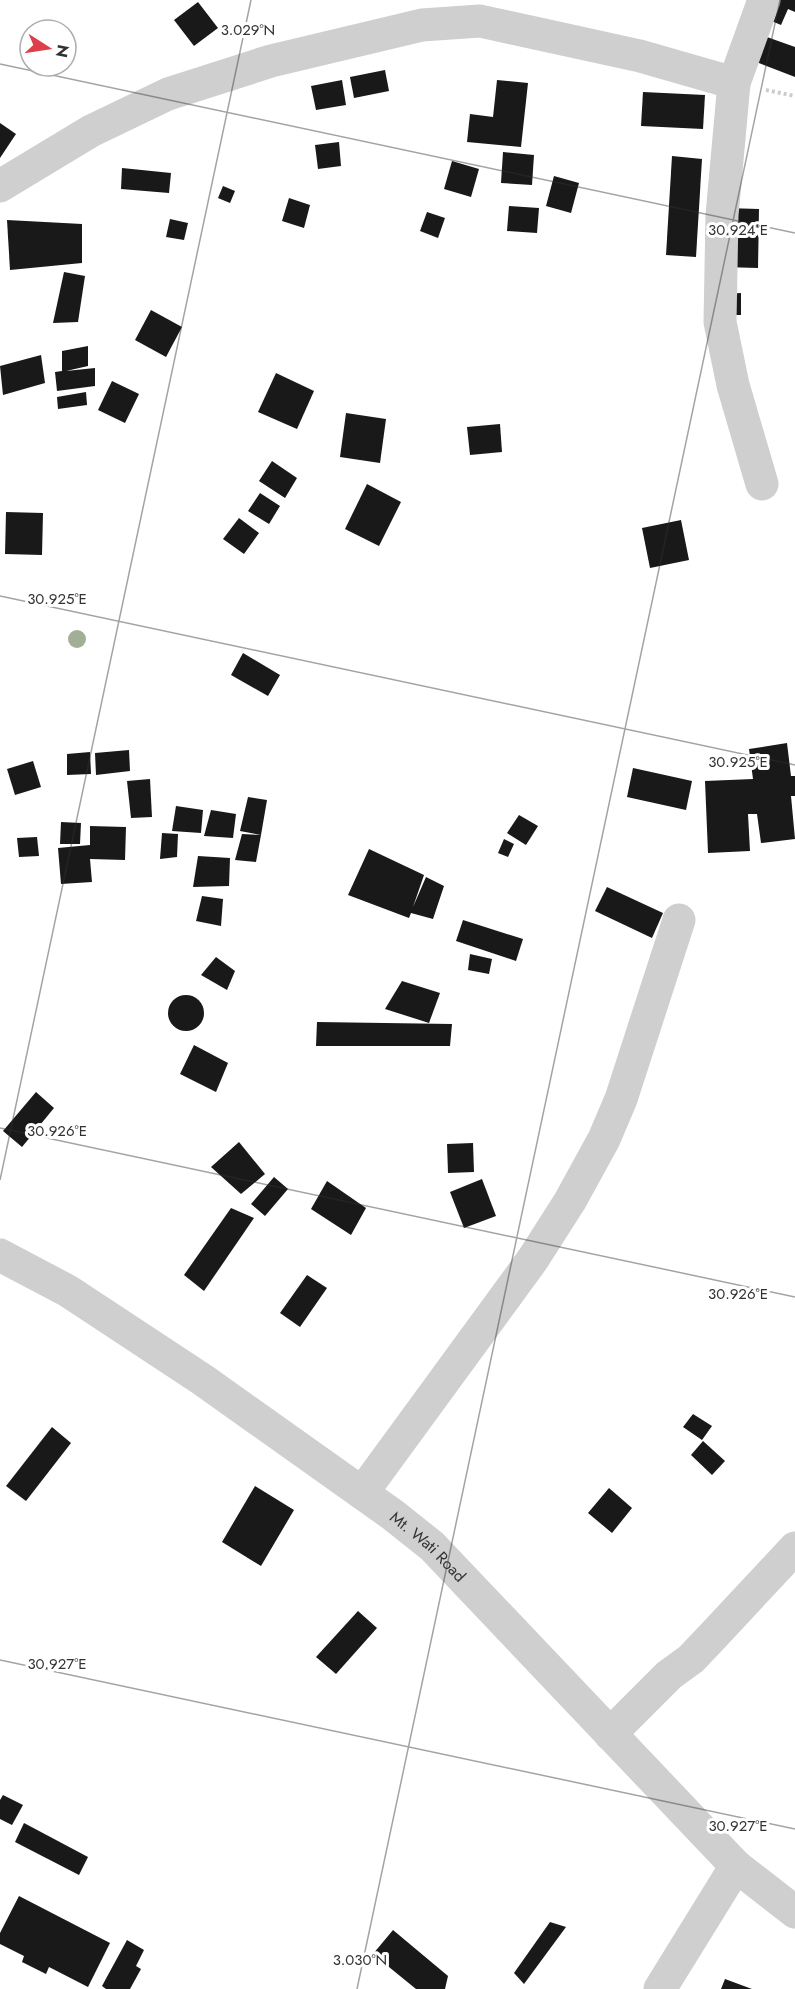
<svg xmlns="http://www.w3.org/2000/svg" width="795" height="1989" font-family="Jost,sans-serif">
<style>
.building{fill:#191919}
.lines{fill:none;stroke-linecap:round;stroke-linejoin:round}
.path{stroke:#ccc;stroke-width:4;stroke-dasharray:3 3;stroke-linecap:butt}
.minor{stroke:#cfcfcf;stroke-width:33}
.tree{fill:#a2af96}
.ticks{fill:none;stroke:#323232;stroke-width:1.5;stroke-opacity:0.45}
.labels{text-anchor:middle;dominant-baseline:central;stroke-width:6;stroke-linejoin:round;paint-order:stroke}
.street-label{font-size:16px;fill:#323232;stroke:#fff}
.ticks-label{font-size:15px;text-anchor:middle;fill:#323232;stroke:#fff;stroke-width:6;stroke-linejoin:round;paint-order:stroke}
</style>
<rect width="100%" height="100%" fill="#fff"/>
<g class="building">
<path d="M769,0h26v12l-7,-3 -7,16 -19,-8z"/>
<path d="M198,2l20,26 -24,18 -20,-26z"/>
<path d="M756,33l39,14v30l-49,-19z"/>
<path d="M385,70l4,21 -35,7 -4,-21z"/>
<path d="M342,80l4,25 -30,5 -5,-24z"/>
<path d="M497,80l31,3 -7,64 -54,-5 3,-28 23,3z"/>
<path d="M643,92l62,3 -2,34 -62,-3z"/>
<path d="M0,123l16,11 -16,24z"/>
<path d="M339,142l2,24 -23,3 -3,-24z"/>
<path d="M503,152l31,3 -2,30 -31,-2z"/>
<path d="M672,156l30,3 -6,98 -30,-2z"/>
<path d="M452,161l27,8 -8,28 -27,-8z"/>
<path d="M122,168l49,5 -2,20 -48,-4z"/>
<path d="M554,176l25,7 -8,30 -25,-7z"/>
<path d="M223,186l12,5 -5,12 -12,-5z"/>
<path d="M289,198l21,7 -6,23 -22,-7z"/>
<path d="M509,206l30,2 -2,25 -30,-2z"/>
<path d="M725,208l34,1 -1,59 -35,-1z"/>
<path d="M427,212l18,6 -7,20 -18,-7z"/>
<path d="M170,219l18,4 -4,17 -18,-3z"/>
<path d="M7,220l75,4v39l-72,7z"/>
<path d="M64,272l21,4 -7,46 -25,1z"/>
<path d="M741,293v22h-17v-21z"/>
<path d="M151,310l31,17 -16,30 -31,-17z"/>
<path d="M88,346v20l-22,5 29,-3v18l-38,5 -2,-19 7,-1v-20z"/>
<path d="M41,355l4,28 -42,12 -3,-29z"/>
<path d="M276,373l38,18 -17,38 -39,-17z"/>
<path d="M112,381l27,13 -14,29 -27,-13z"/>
<path d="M86,392l1,13 -29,4 -1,-12z"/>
<path d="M346,413l40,6 -6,44 -40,-6z"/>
<path d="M500,424l2,28 -32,3 -3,-28z"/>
<path d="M272,461l25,17 -12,20 -26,-17z"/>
<path d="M367,484l34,18 -22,44 -34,-17z"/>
<path d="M260,493l20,13 -11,18 -21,-13z"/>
<path d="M6,512l37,1 -1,42 -37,-1z"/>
<path d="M239,518l20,15 -15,21 -21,-15z"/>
<path d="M681,520l8,40 -39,8 -8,-40z"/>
<path d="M243,653l37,22 -12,21 -37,-21z"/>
<path d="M787,743l4,33h4v20h-4l4,43 -34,4 -4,-29h-9l2,37 -42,2 -3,-72 48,-2 -4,-30z"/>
<path d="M129,750l1,21 -34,4 -1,-22z"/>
<path d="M90,752l1,22 -24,1v-21z"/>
<path d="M33,761l8,26 -26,8 -8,-26z"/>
<path d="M633,768l59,13 -6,29 -59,-13z"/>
<path d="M150,779l2,38 -21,1 -4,-37z"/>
<path d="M248,797l19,3 -6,35 -5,27 -21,-2 7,-26 19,1 -21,-4z"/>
<path d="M176,806l27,4 -2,23 -29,-2z"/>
<path d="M211,810l25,4 -3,24 -29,-2z"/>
<path d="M519,815l19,11 -12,19 -19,-12z"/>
<path d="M61,822l20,1 -1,21h-20z"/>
<path d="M90,826l36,1 -1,33 -35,-1 2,23 -31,2 -3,-36 32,-3z"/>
<path d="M162,833l16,1 -1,23 -17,2z"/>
<path d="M37,837l2,19 -20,1 -2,-19z"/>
<path d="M504,839l10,5 -6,13 -10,-4z"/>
<path d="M369,849l55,26 -11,32 13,-30 18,9 -11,33 -22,-6 -2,5 -61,-23z"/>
<path d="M198,856l32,2 -1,28 -36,1z"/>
<path d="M607,887l56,26 -11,25 -57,-27z"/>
<path d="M202,896l21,3 -2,27 -25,-5z"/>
<path d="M463,920l60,19 -7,22 -60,-20z"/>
<path d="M470,954l22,5 -3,15 -21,-4z"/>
<path d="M216,957l19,14 -8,19 -26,-15z"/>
<path d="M402,981l38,12 -11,30 -44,-14z"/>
<circle cx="186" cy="1013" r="18"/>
<path d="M317,1022l135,2 -2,22h-134z"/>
<path d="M194,1045l34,18 -12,29 -36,-18z"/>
<path d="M36,1092l18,16 -32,39 -19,-16z"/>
<path d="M239,1142l26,32 -24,20 -30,-27z"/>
<path d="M473,1143l1,29 -26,1 -1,-29z"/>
<path d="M274,1177l14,12 -23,27 -14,-12z"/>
<path d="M482,1179l14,37 -32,12 -14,-36z"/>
<path d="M327,1181l39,27 -15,27 -40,-26z"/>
<path d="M231,1208l23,10 -50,73 -20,-16z"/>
<path d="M307,1275l20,13 -27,39 -20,-14z"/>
<path d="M693,1414l19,12 -10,14 -19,-13z"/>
<path d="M52,1427l19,16 -45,58 -20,-15z"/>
<path d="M703,1441l22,20 -13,14 -21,-20z"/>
<path d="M255,1486l39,24 -33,56 -39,-24z"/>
<path d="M609,1488l23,20 -20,25 -24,-20z"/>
<path d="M358,1611l19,17 -41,46 -20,-17z"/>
<path d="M3,1795l20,10 -11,20 -12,-6v-19z"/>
<path d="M24,1823l64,34 -9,18 -64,-33z"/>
<path d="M19,1896l91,47 -22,44 -39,-20 -3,7 -24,-12 2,-6 -24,-12v-11z"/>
<path d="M550,1922l16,5 -42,57 -10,-11z"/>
<path d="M393,1930l55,46 -3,13h-29l-43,-35z"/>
<path d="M127,1940l17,10 -8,16 5,3 -11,20h-24l-4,-3z"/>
<path d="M725,1979l27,10h-31z"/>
</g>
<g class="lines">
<path class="path" d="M766,90l29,6"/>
<g class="minor">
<path d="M734,83l-12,132 -2,107 13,63 29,99"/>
<path d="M0,186l91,-55 77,-37 103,-33 151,-36 58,-4 160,35 94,27 30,-83"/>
<path id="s1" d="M0,1255l68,36 135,89 190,135 39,31 304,320 59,46"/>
<path d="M362,1493l171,-234 37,-58 34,-62 17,-40 58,-179"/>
<path d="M610,1734l59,-59 22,-16 20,-21 84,-90"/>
<path d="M660,1989l76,-123"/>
</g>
</g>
<circle class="tree" cx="77" cy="639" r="9"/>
<path class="ticks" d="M0,64l795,169M0,596l795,169M0,1128l795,169M0,1180l251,-1180M0,1660l795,169M357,1989l423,-1989"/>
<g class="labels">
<g class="street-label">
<text stroke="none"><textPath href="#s1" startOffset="519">Mt. Wati Road</textPath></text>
</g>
</g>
<g class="ticks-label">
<text x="248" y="35">3.029°N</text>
<text x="738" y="235">30.924°E</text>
<text x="57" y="604">30.925°E</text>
<text x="738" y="767">30.925°E</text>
<text x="57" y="1136">30.926°E</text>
<text x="738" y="1299">30.926°E</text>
<text x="57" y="1669">30.927°E</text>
<text x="738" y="1831">30.927°E</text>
<text x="360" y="1965">3.030°N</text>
</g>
<g transform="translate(48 48) rotate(102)"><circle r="28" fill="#ffffff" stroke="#adadad" stroke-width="1.5"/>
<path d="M0-4.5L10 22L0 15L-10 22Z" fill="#dd404b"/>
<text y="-9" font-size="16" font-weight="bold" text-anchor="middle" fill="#323232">N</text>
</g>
</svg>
